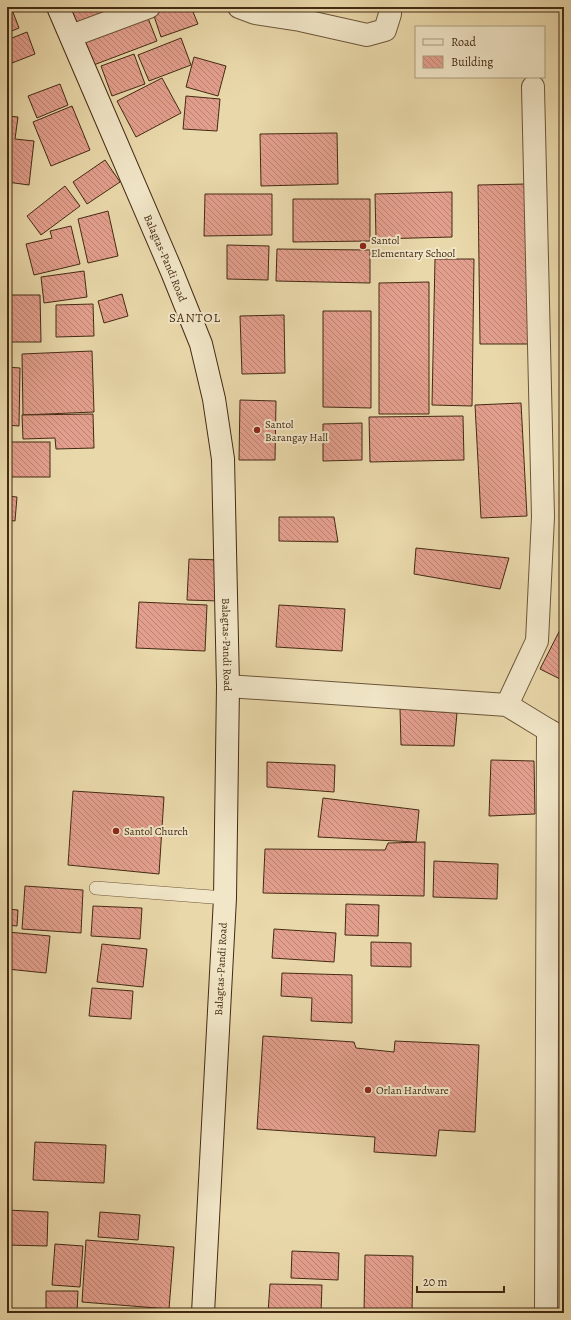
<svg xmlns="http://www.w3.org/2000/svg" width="571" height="1320" font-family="Alegreya,serif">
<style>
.building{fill:url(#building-back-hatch);stroke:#442a13}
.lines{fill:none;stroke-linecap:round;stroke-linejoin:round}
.lane-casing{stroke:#6d5639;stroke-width:14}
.street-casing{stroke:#6d5639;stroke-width:24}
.secondary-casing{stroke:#442a13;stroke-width:24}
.lane{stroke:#f1e6c8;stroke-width:13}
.street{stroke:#f1e6c8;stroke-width:22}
.secondary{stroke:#f1e6c8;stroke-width:22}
.poi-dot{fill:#8f2418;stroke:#f1e6c8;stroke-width:1.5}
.labels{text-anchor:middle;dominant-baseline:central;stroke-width:4;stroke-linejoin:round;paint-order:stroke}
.poi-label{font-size:11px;fill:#442a13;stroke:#f1e6c8;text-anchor:start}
.street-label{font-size:11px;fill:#442a13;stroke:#f1e6c8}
.quarter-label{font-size:13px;letter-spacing:1px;fill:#442a13;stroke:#f1e6c8}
</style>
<defs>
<pattern id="building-back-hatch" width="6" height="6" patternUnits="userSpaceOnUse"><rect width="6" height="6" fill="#e39f8d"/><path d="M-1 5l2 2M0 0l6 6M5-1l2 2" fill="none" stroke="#ba8272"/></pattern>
</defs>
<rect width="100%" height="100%" fill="#e9d8aa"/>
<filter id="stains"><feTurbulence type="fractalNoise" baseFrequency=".005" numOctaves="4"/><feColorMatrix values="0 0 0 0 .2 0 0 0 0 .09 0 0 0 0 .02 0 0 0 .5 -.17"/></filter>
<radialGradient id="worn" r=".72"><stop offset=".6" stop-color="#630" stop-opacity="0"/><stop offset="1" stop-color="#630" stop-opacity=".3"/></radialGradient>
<g class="building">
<path d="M7,7h4l8,21 -12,5z"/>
<path d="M70,7h50l-42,23z"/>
<path d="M169,7h22l7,17 -37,13 -8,-24z"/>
<path d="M146,13l11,28 -66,25 -11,-28z"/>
<path d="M27,32l8,22 -28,11v-25z"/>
<path d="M181,38l10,27 -42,16 -11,-26z"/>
<path d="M134,54l11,30 -33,12 -11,-30z"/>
<path d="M194,57l32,9 -8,30 -32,-9z"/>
<path d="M162,78l19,35 -45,24 -19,-36z"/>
<path d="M60,84l8,21 -31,13 -9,-22z"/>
<path d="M186,96l34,3 -3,32 -34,-2z"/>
<path d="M72,106l18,44 -39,16 -18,-44z"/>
<path d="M7,116l11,1 -3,22 19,2 -5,44 -22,-3z"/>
<path d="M337,133l1,51 -77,2 -1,-52z"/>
<path d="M105,160l15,22 -33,22 -14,-22z"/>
<path d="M526,184l2,160h-48l-2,-159z"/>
<path d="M65,186l15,20 -39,29 -14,-19z"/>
<path d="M452,192v45l-76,2 -1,-45z"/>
<path d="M205,194h67v41l-68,1z"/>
<path d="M293,199h77v42l-77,1z"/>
<path d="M108,211l10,45 -30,7 -10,-44z"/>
<path d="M71,226l9,38 -46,11 -8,-31 26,-6 -2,-7z"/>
<path d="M227,245l42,1 -1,34 -41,-1z"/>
<path d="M277,249l93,1v33l-94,-2z"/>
<path d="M435,259h39l-2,147 -40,-1z"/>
<path d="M84,271l3,26 -43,6 -3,-26z"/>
<path d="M429,282v132h-50v-131z"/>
<path d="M122,294l6,22 -24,7 -6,-22z"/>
<path d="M8,295h32l1,47h-32z"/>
<path d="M93,304l1,32 -38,1v-32z"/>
<path d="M323,311h48v97l-48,-1z"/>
<path d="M284,315l1,58 -43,1 -2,-58z"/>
<path d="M92,351l2,61 -71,3 -1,-61z"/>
<path d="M7,367l13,1 -1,58 -12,-1z"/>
<path d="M240,400l36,1 -1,59h-36z"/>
<path d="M521,403l6,113 -46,2 -6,-113z"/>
<path d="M93,414l1,34 -38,1 -1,-11 -32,1 -1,-24z"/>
<path d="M463,416l1,44 -94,2 -1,-45z"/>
<path d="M362,423v37l-39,1v-37z"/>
<rect x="7" y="442" width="43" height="35"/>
<path d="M7,496l10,1 -2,24 -8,-1z"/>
<path d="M279,517h55l4,25 -59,-1z"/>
<path d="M416,548l93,10 -9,31 -86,-15z"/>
<path d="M189,559l32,1 -2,41 -32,-1z"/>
<path d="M139,602l68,3 -2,46 -69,-3z"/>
<path d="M279,605l66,4 -3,42 -66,-4z"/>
<path d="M562,626l2,2v53l-24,-12z"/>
<path d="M400,709l57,4 -3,33 -53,-1z"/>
<path d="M491,760l43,1 1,53 -46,2z"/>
<path d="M267,762l68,3 -1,27 -67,-5z"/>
<path d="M73,791l91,6 -5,77 -91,-9z"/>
<path d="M323,798l96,12 -3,32 -98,-5z"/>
<path d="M425,842l-1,54 -161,-3 2,-44 120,1 3,-7z"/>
<path d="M434,861l64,3 -1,35 -64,-2z"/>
<path d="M25,886l58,4 -2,43 -59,-4z"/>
<path d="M346,904l33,1 -1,31 -33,-1z"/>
<path d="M93,906l49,2 -2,31 -49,-3z"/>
<path d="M7,909l11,1 -1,16 -10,-1z"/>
<path d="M274,929l62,4 -2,29 -62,-4z"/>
<path d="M8,932l42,4 -4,37 -39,-4z"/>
<path d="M371,942l40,1v24l-40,-1z"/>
<path d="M102,944l45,5 -4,38 -46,-5z"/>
<path d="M282,973l70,2v48l-41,-2 1,-23 -31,-2z"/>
<path d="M92,988l41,3 -2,28 -42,-3z"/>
<path d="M263,1036l91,6 2,6 38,4 1,-11 84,4 -4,87 -36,-2 -3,26 -62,-4 1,-15 -118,-8z"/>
<path d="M35,1142l71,3 -2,38 -71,-3z"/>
<path d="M7,1210l41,2 -1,34 -40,-1z"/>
<path d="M100,1212l40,3 -2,25 -40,-3z"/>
<path d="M86,1240l88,7 -5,62 -87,-7z"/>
<path d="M55,1244l28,2 -3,41 -28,-2z"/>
<path d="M292,1251l47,2 -1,27 -47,-2z"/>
<path d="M365,1255l48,1 -1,57h-48z"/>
<path d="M270,1284l52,1 -1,28h-53z"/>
<path d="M46,1291h32l-1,22h-31z"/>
</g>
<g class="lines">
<g class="lane-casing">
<path id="lane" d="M96,888l129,10"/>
</g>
<g class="street-casing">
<g id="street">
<path d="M239,7l16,6 45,7 67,15 18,-5 5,-16v-7"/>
<path d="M71,36l78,-29"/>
<path d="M228,686l279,19 41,25 16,8"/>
<path d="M507,705l30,-64 6,-124 -10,-430"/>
<path d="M546,1313l2,-583"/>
</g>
</g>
<g class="secondary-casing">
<g id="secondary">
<path id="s1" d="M58,7l114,265 29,72 13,55 9,60 5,227 -3,212 -22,415"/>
</g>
</g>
<use href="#lane" class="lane"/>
<use href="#street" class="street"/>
<use href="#secondary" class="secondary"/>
</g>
<g class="poi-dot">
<circle cx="363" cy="246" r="4"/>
<circle cx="257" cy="430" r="4"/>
<circle cx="116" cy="831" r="4"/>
<circle cx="368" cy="1090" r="4"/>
</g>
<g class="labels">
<g class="poi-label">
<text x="371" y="240">Santol<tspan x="371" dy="13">Elementary School</tspan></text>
<text x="265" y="424">Santol<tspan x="265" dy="13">Barangay Hall</tspan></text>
<text x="124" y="831">Santol Church</text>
<text x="376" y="1090">Orlan Hardware</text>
</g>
<g class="street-label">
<text stroke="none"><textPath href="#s1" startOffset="273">Balagtas-Pandi Road</textPath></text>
<text stroke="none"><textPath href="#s1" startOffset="669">Balagtas-Pandi Road</textPath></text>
<text transform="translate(221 969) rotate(-87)">Balagtas-Pandi Road</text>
</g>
<g class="quarter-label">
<text x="195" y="317">SANTOL</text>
</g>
</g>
<rect width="571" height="1320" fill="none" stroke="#e9d8aa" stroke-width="24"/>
<rect x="8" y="8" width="555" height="1304" fill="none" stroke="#442a13" stroke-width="2"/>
<rect x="12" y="12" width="547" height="1296" fill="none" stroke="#442a13"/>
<rect x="415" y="26" width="130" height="52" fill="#f1e6c8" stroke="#ac9b80"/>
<rect x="423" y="39" width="20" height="6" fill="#f1e6c8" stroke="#ac9b80"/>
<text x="451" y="46" font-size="12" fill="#442a13">Road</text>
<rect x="423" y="56" width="20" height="12" fill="url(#building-back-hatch)" stroke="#ac9b80"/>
<text x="451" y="66" font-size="12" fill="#442a13">Building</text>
<path d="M417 1286v6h87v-6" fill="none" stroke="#442a13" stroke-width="2"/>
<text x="423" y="1286" font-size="12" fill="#442a13" stroke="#f1e6c8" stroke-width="3" paint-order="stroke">20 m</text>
<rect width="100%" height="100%" filter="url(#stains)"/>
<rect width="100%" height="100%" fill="url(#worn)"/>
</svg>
